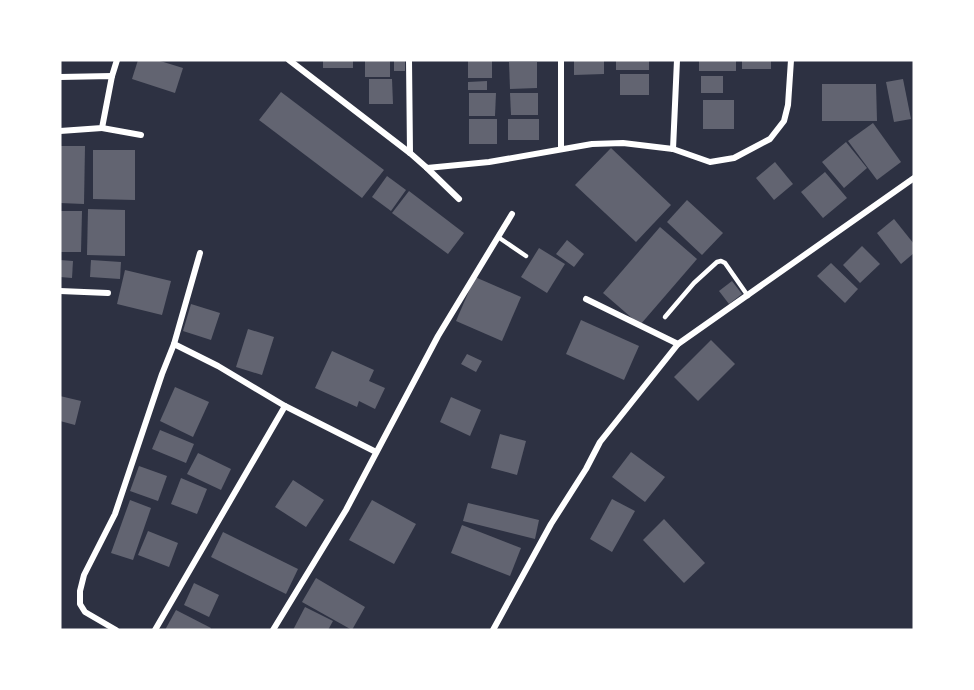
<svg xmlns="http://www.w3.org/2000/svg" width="974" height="690" font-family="'Alegreya Sans',sans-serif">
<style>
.building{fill:#626471}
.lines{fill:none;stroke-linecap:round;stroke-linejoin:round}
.service{stroke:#fff;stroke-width:4.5}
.minor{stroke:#fff;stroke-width:6}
</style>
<rect width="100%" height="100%" fill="#2d3142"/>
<g class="building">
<path d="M138,60h19l26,8 -8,25 -43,-14z"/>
<rect x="323" y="60" width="30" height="8"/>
<rect x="365" y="60" width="25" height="17"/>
<rect x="394" y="60" width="11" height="11"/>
<rect x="468" y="60" width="24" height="18"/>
<path d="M574,60h30v14l-30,1z"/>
<rect x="616" y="60" width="33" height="10"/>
<rect x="699" y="60" width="37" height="11"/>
<rect x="742" y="60" width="29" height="9"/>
<path d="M509,62h28v26l-27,1z"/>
<rect x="620" y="74" width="29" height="21"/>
<rect x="701" y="76" width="22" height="17"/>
<path d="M369,79h23l1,25h-24z"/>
<path d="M903,79l8,40 -17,3 -8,-40z"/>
<path d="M487,81v9h-19v-8z"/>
<path d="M822,84h54l1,37h-55z"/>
<path d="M281,92l103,78 -22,28 -103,-78z"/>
<path d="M469,93h27l-1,23h-26z"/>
<path d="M510,93h28v22h-27z"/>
<rect x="703" y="100" width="31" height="29"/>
<rect x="469" y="119" width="28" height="25"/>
<rect x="508" y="119" width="31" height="21"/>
<path d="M873,123l28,39 -24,18 -29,-39z"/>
<path d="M846,142l21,26 -23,20 -22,-26z"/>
<path d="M60,146h25l-1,58 -24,-1z"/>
<path d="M611,148l60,57 -35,37 -61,-57z"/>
<path d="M93,150h42v50l-42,-1z"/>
<path d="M775,162l18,22 -19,16 -18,-22z"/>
<path d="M825,172l22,26 -24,20 -22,-26z"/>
<path d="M387,176l19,14 -15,21 -19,-14z"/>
<path d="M409,191l55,42 -16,21 -56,-41z"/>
<path d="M687,200l36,33 -21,22 -35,-33z"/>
<path d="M88,209l37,1v46l-38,-1z"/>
<path d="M60,211h22l-1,41h-21z"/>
<path d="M894,219l20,25v9l-13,11 -24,-31z"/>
<path d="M660,227l37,32 -57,66 -37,-32z"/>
<path d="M567,240l17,14 -10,13 -18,-13z"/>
<path d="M862,246l18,18 -20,19 -17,-18z"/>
<path d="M539,248l26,16 -18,29 -26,-16z"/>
<path d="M60,260l13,1 -1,17 -12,-1z"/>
<path d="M91,260l30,2 -1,17 -30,-2z"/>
<path d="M831,263l27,26 -13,14 -28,-27z"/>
<path d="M125,270l46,11 -9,34 -45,-11z"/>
<path d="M475,277l46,20 -19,44 -46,-20z"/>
<path d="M732,281l10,13 -13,10 -10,-13z"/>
<path d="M191,304l29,9 -9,27 -28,-9z"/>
<path d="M581,320l58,26 -15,34 -58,-26z"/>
<path d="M248,329l26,8 -12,38 -26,-8z"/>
<path d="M711,340l24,24 -37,37 -24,-24z"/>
<path d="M332,351l42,19 -5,11 16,7 -10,21 -16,-8 -2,6 -42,-19z"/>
<path d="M467,354l15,7 -6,11 -15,-8z"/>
<path d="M175,387l34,15 -16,35 -33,-16z"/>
<path d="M60,396l21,5 -6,24 -15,-4z"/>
<path d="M451,397l30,13 -11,26 -30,-14z"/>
<path d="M160,430l34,14 -8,19 -34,-14z"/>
<path d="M500,434l26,7 -9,34 -26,-7z"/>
<path d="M631,452l34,25 -20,25 -33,-25z"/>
<path d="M198,453l33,16 -10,21 -34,-16z"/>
<path d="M139,466l28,10 -9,25 -28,-10z"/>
<path d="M181,478l26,11 -10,25 -26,-10z"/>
<path d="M293,480l31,20 -18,27 -31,-20z"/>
<path d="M612,499l23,12 -23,41 -22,-13z"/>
<path d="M130,500l21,8 -18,52 -22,-7z"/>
<path d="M372,500l44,24 -22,40 -45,-24z"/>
<path d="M468,503l71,17 -4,19 -72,-18z"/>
<path d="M664,519l41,44 -21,20 -41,-43z"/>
<path d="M462,525l59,23 -11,28 -59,-23z"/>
<path d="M148,531l30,12 -9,24 -31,-12z"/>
<path d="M223,532l75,37 -12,25 -75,-37z"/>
<path d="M316,578l49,29 -13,23 -50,-28z"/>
<path d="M194,583l25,12 -10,22 -25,-12z"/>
<path d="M305,607l28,14 -5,9h-35z"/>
<path d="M176,610l35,18 -1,2h-45z"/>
</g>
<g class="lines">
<g class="service">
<path d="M498,237l28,19"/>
<path d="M665,317l29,-34 23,-21 4,-1 4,2 23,33"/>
</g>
<g class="minor">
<path d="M289,60l121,93 17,15 62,-6 103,-18 31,-1 50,6 37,13 24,-4 36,-19 14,-18 4,-16 3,-45"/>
<path d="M409,60l1,93"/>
<path d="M112,76l5,-16"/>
<path d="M60,77l52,-1 -10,52 -42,3"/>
<path d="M102,128l39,7"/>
<path d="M561,148v-88"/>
<path d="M673,149l4,-89"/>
<path d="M427,168l32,31"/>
<path d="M60,291l48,2"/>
<path d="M586,299l92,45"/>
<path d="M174,344l26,-91"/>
<path d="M116,630l-31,-18 -5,-8v-13l4,-16 31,-61 47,-140 12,-30 44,22 67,40 91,46"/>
<path d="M155,630l130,-224"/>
<path d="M273,630l73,-120 92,-174 74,-122"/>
<path d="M493,630l58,-106 35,-55 14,-27 78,-98 236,-166"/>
</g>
</g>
<rect width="974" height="690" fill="none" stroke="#ffffff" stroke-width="123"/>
</svg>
